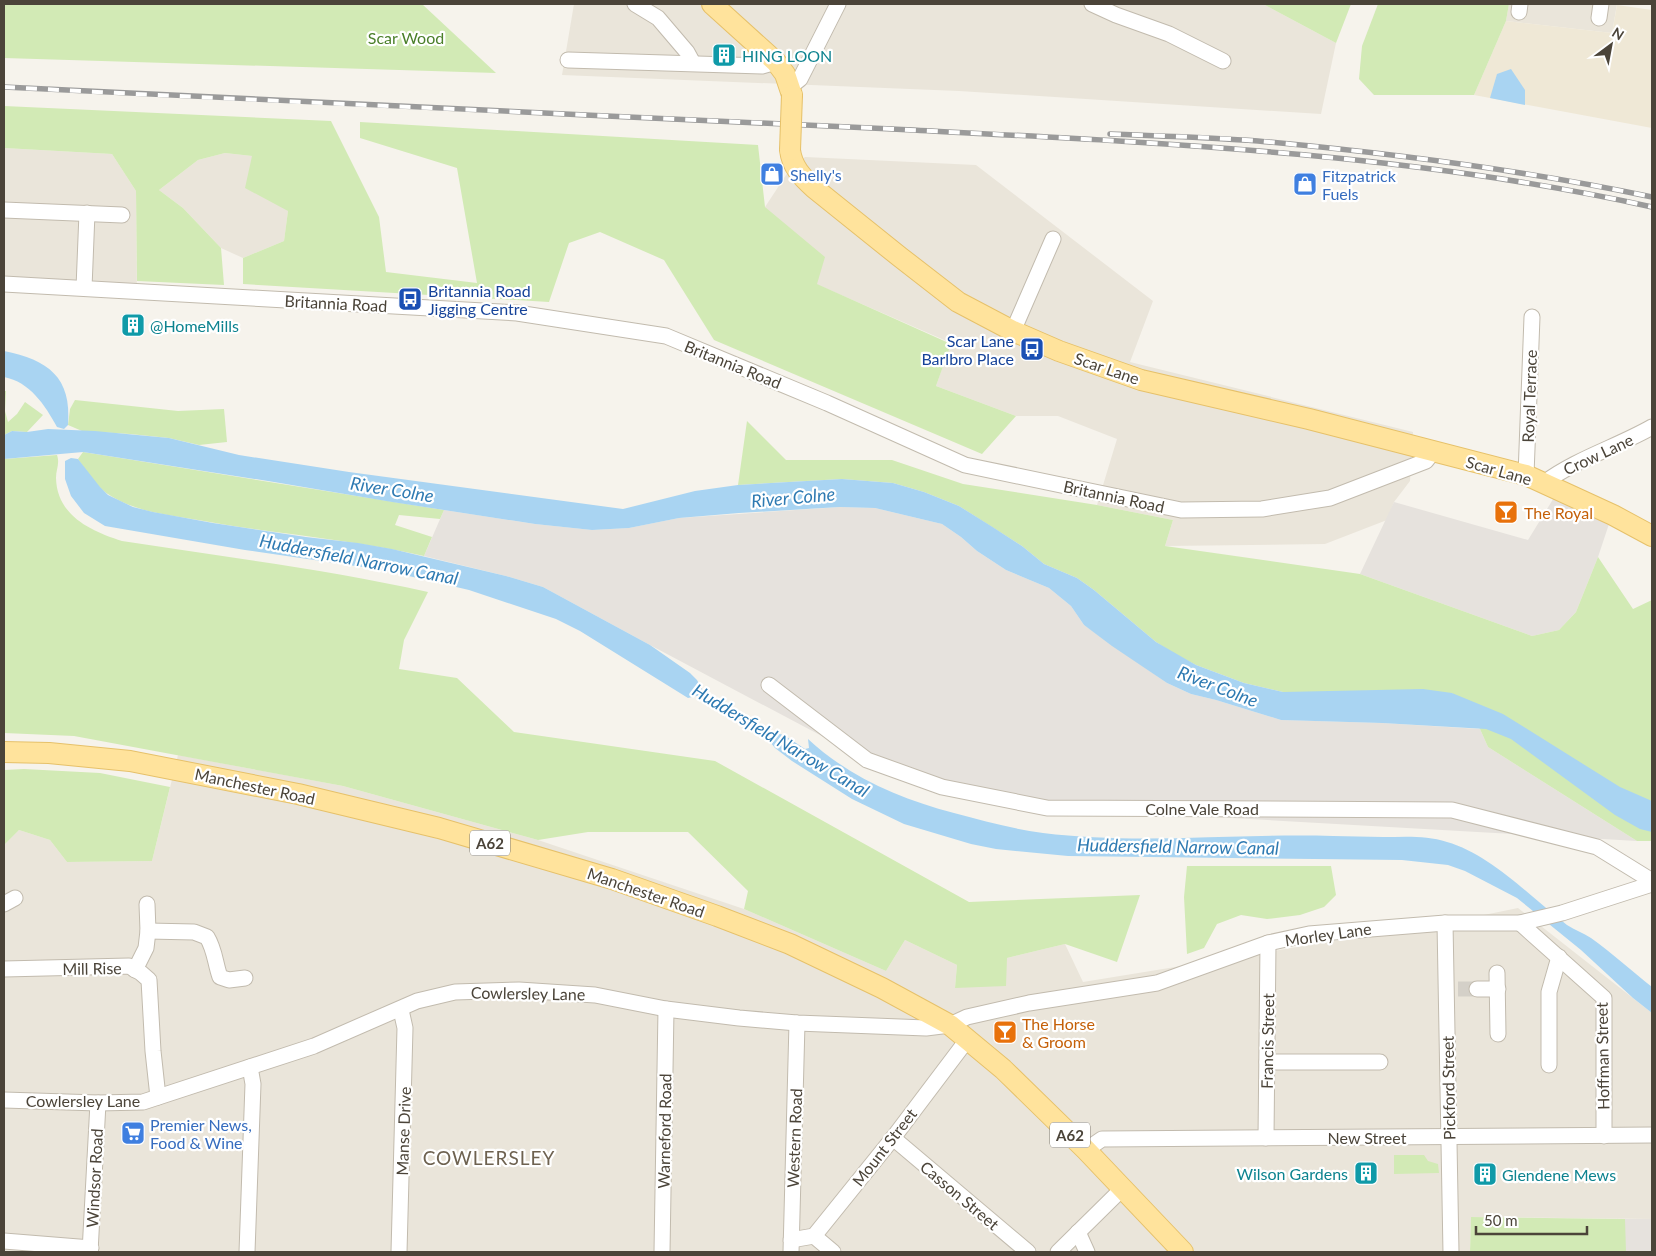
<svg xmlns="http://www.w3.org/2000/svg" width="1656" height="1256" font-family="Lato,sans-serif">
<style>
.residential{fill:#eae5da}
.industrial{fill:#e6e2dd}
.education{fill:#efe8d6}
.green{fill:#d2eab5}
.water{fill:#a9d4f2}
.lines{fill:none;stroke-linecap:round;stroke-linejoin:round}
.minor-tunnel{stroke:#d4d0c8;stroke-width:15;stroke-dasharray:15 8;stroke-linecap:butt}
.minor-casing{stroke:#c2bbae;stroke-width:17}
.major-casing{stroke:#e6c16a;stroke-width:22}
.minor{stroke:#fff;stroke-width:15}
.major{stroke:#ffe39c;stroke-width:20}
.rail-casing{stroke:#9a9a9a;stroke-width:5.5}
.rail{stroke:#fff;stroke-width:4;stroke-dasharray:11;stroke-linecap:butt}
.major-bridge-casing{stroke:#e6c16a;stroke-width:22;stroke-linecap:butt}
.major-bridge{stroke:#ffe39c;stroke-width:20}
.labels{text-anchor:middle;dominant-baseline:central;stroke-width:4.5;stroke-linejoin:round;paint-order:stroke}
.shield{fill:#fff;stroke:#817c74;stroke-width:1}
.shield-label{font-size:15px;font-weight:bold;fill:#4b4439}
.park-label{font-size:16px;fill:#4a7f2a;stroke:#fff}
.culture-label{font-size:16px;fill:#0d838f;stroke:#fff;text-anchor:start}
.shop-label{font-size:16px;fill:#366cbe;stroke:#fff;text-anchor:start}
.transit-label{font-size:16px;fill:#164399;stroke:#fff;text-anchor:start}
.street-label{font-size:16px;fill:#4b4439;stroke:#fff}
.food-label{font-size:16px;fill:#c56008;stroke:#fff;text-anchor:start}
.water-label{font-size:18px;font-style:italic;fill:#2e7ab2;stroke:#fff}
.quarter-label{font-size:19px;letter-spacing:1px;fill:#6e6250;stroke:#fff}
</style>
<rect width="100%" height="100%" fill="#f6f3ec"/>
<g class="residential">
<path d="M574,4h689l73,39 -15,71 -362,-23 -397,-16z"/>
<path d="M1509,4h108l-5,29 -106,-12z"/>
<path d="M4,148l108,6 24,37 1,107 -133,-7z"/>
<path d="M225,153l27,3 36,55 -4,30 -41,17 -22,-10 -38,-40 -24,-18 39,-30z"/>
<path d="M805,157l171,8 177,136 -23,61 283,70 -3,49 -16,21 -7,18 -62,24 -160,2 8,-26 -76,-15 20,-66 -59,-23h-42l-80,-30 15,-43 -135,-59 -51,-77 23,-35z"/>
<path d="M178,755l165,31 195,54 206,69 142,62 19,-31 52,25 -2,23 52,-30 58,-14 18,38 362,-59 73,-15 134,105v206l-181,-2 -1,35h-1466v-407l15,-15 31,10 17,22 85,-1z"/>
</g>
<g class="industrial">
<path d="M1555,496l54,28 -11,33 -22,55 -17,18 -27,6 -172,-62 34,-72 134,38z"/>
<path d="M840,507l35,1 67,16 19,13 16,14 29,19 43,18 22,18 13,19 83,58 24,11 25,6 65,20 101,3 98,6 8,18 149,94 -582,-33 -188,-48 -217,-115 -107,-58 -37,-11 -82,-20 20,-46 91,14 57,6 37,-2 50,-10z"/>
<path d="M1625,1219h27v33h-29z"/>
</g>
<path class="education" d="M1617,5l35,5v118l-178,-33 32,-74 106,12z"/>
<g class="green">
<path d="M4,4h418l74,69 -492,-15z"/>
<path d="M1263,4h88l-15,39z"/>
<path d="M1378,4h131l-3,17 -32,74h-100l-15,-16 3,-33z"/>
<path d="M4,106l327,15 48,96 7,55 91,11 -20,-115 -97,-30v-16l398,23 7,62 60,50 -8,27 134,60 -15,42 80,30 -34,38 -268,-114 -50,-80 -64,-28 -31,11 -20,59 -306,-18v-26l41,-17 4,-30 -43,-23 7,-32 -27,-3 -27,7 -39,30 24,18 38,40 3,37 -87,-4 -1,-90 -24,-37 -108,-6z"/>
<path d="M4,391h2l-1,20 3,11 9,-8 8,-12 18,13 -16,17 -15,-1 -8,4z"/>
<path d="M75,400l103,11 46,-2 3,33 -28,3 -30,-7 -39,-4 -48,-3 -14,-6 2,-16z"/>
<path d="M747,421l39,39h106l71,24 134,21 76,15 -8,26 195,28 172,62 27,-6 17,-18 22,-55 35,52 19,-9v241h-15l-149,-94 -8,-18 -28,-36 -169,-1 -39,-9 -48,-18 -23,-12 -17,-11 -62,-52 -17,-12 -33,-14 -22,-18 -63,-40 -35,-14 -31,-9 -51,-4 -104,6z"/>
<path d="M83,452l361,58 -4,9 -41,-4 -4,10 37,12 -8,19c-74,-17 -151,-22 -226,-36 -30,-5 -61,-8 -87,-24 -14,-8 -24,-24 -33,-37z"/>
<path d="M57,455c3,9 -1,14 -1,23 1,38 35,53 66,63 102,16 205,28 306,51l-24,48 -5,29 58,9 57,54 201,29 254,141 171,-7 -23,67 -52,-18 -58,14 -1,28 -51,2 2,-23 -52,-25 -19,31 -142,-62 4,-18 -60,-59h-100l-50,8 -195,-54 -269,-50 -70,-3v-274z"/>
<path d="M24,769l76,4 70,14 -18,74 -85,1 -17,-22 -31,-10 -15,15v-75z"/>
<path d="M1187,866h144l5,29 -12,12 -24,8 -33,4 -26,-4 -24,9 -13,24 -17,6 -3,-57z"/>
<path d="M1394,1155h30l4,6 10,3 1,9 -45,1z"/>
<path d="M1471,1217l154,2 1,33h-156z"/>
</g>
<g class="water">
<path d="M1511,69l14,21v15l-35,-7 7,-24z"/>
<path d="M4,351c44,9 68,26 64,74l-4,4 -7,-2c-12,-22 -27,-45 -53,-50z"/>
<path d="M48,429l47,2 74,7 70,17 110,17 274,37 72,-18 43,-6 104,-6 51,4 31,9 35,14 32,20 31,20 22,18 33,14 17,12 62,52 40,23 48,18 39,9 140,-3 29,4 51,21 117,73 32,14v31l-12,-3 -25,-14 -104,-76 -25,-10 -104,-6 -101,-3 -65,-20 -25,-6 -24,-11 -55,-37 -28,-21 -13,-19 -22,-18 -43,-18 -29,-19 -16,-14 -19,-13 -67,-16 -35,-1 -101,6 -60,5 -50,10 -37,2 -57,-6 -143,-22 -118,-20 -191,-30 -79,7v-24l8,-4 15,1z"/>
<path d="M71,458l7,1 22,28 8,8 25,12 20,5 60,11 93,14 52,6 34,6 114,27 37,11 107,58 40,28 7,7 6,11 64,40 17,4 21,14 4,-1 -1,-9c41,38 92,60 146,74 30,8 59,16 89,20 96,12 194,0 290,3 16,0 33,1 50,1 21,0 43,-2 64,5 43,12 85,56 120,83 8,5 16,8 24,13 21,15 41,33 61,49v26l-19,-15 -52,-48 -64,-52 -52,-27 -17,-6 -46,-5 -334,-4 -72,-7 -25,-5 -67,-20 -52,-25 -60,-38 -17,-13 -9,-11 -65,-41h-5l-8,2 -108,-67 -24,-12 -87,-29 -86,-20 -138,-20 -140,-24 -21,-13 -13,-17 -6,-17v-18z"/>
</g>
<g class="lines">
<path class="minor-tunnel" d="M1458,989h19"/>
<g class="minor-casing">
<g id="minor">
<path d="M635,4l23,14 29,34 6,11"/>
<path d="M1092,4l24,11 53,19 54,27"/>
<path d="M1519,12l1,-8"/>
<path d="M1599,18l2,-14"/>
<path d="M568,60l194,6 14,-4"/>
<path d="M790,87l10,-8 38,-75"/>
<path d="M4,210l118,5"/>
<path d="M4,284l513,29 149,23 161,67 138,62 216,45 81,-1 68,-11 96,-37 7,-9"/>
<path d="M84,288l3,-75"/>
<path d="M1013,331l40,-92"/>
<path d="M1526,475l6,-158"/>
<path d="M1544,483c32,-24 73,-36 108,-56"/>
<path d="M769,685l98,75 75,27 105,21 405,2 145,37 55,34"/>
<path d="M4,904l11,-6"/>
<path d="M1445,923l6,329"/>
<path d="M1520,923l84,75v138"/>
<path d="M148,931l46,1 13,5c8,13 8,26 13,40l9,3 16,-2"/>
<path d="M4,969l125,-3 12,7 8,7 4,71 5,46"/>
<path d="M135,970l11,-22 2,-17 -1,-27"/>
<path d="M1497,973l1,61"/>
<path d="M1477,989h21"/>
<path d="M1267,1062h113"/>
<path d="M1549,1065v-73l10,-35"/>
<path d="M4,1100l94,3 45,-1 171,-56 103,-45 38,-9 64,-2 76,5 71,14 73,9 58,5 129,5 24,-3 17,-8 62,-14 128,-20 111,-40 41,-9 136,-11h75l42,-10 90,-29"/>
<path d="M893,1138l135,114"/>
<path d="M1266,1138l2,-195"/>
<path d="M1086,1150l16,-11 550,-4"/>
<path d="M1078,1232l9,20"/>
<path d="M814,1236l19,16"/>
<path d="M791,1240l23,-4 79,-98 74,-98"/>
<path d="M4,1241l87,7"/>
<path d="M90,1252l8,-149"/>
<path d="M247,1252l6,-168 -3,-17"/>
<path d="M399,1252l6,-224 -4,-18"/>
<path d="M662,1252l4,-243"/>
<path d="M791,1252l6,-229"/>
<path d="M1058,1252l64,-63"/>
</g>
</g>
<g class="major-casing">
<g id="major">
<path d="M712,4l64,58 9,12 7,21"/>
<path d="M790,150c2,17 12,27 24,38l86,69 58,45 55,29 46,20 82,29 168,39 217,56 87,40 39,21"/>
<path d="M4,752l45,1 81,8 168,33 141,34 173,51 105,37 73,28 92,44 68,37 53,44 83,81 97,102"/>
</g>
</g>
<use href="#minor" class="minor"/>
<use href="#major" class="major"/>
<g class="rail-casing">
<g id="rail">
<path d="M4,87c296,16 592,28 888,42 253,13 513,23 760,78"/>
<path d="M1110,134c49,2 99,3 148,7 132,12 265,29 394,56"/>
</g>
</g>
<use href="#rail" class="rail"/>
<g class="major-bridge-casing">
<path id="major-bridge" d="M790,150l2,-55"/>
</g>
<use href="#major-bridge" class="major-bridge"/>
</g>
<defs>
<g id="building-square" transform="scale(1.25)"><rect x="-9" y="-9" width="18" height="18" rx="4" fill="#0f9aa8" stroke="#fff"/><path d="M-4-6H4V6H1V3H-1V6H-4ZM-2.5-4.3h1.7v1.8h-1.7ZM.8-4.3h1.7v1.8H.8ZM-2.5-1h1.7V.8h-1.7ZM.8-1h1.7V.8H.8Z" fill="#fff"/></g>
<g id="shop-square" transform="scale(1.25)"><rect x="-9" y="-9" width="18" height="18" rx="4" fill="#3f7fe0" stroke="#fff"/><path d="M-5-2.5h2.3a2.7 3.5 0 0 1 5.4 0H5L5.5 6h-11ZM-1.5-2.5h3a1.5 2.3 0 0 0-3 0Z" fill="#fff"/></g>
<g id="bus-square" transform="scale(1.25)"><rect x="-9" y="-9" width="18" height="18" rx="4" fill="#1a4fb4" stroke="#fff"/><path d="M-5-6H5V4H4V6H2V4H-2V6H-4V4H-5ZM-3.5-4V0h7V-4ZM-3.5 1.2v1.5H-2V1.2ZM2 1.2v1.5H3.5V1.2Z" fill="#fff"/></g>
<g id="bar-square" transform="scale(1.25)"><rect x="-9" y="-9" width="18" height="18" rx="4" fill="#e8710a" stroke="#fff"/><path d="M-6-5H6L.8 .8V4.5H3.5V6h-7V4.5H-.8V.8Z" fill="#fff"/></g>
<g id="supermarket-square" transform="scale(1.25)"><rect x="-9" y="-9" width="18" height="18" rx="4" fill="#3f7fe0" stroke="#fff"/><path d="M-6-5.5h2.5l.6 2H6L4.5 2H-2.5L-4.4-4H-6ZM-1.5 3.2a1.3 1.3 0 1 0 .1 0ZM3 3.2a1.3 1.3 0 1 0 .1 0Z" fill="#fff"/></g>
</defs>
<g fill-rule="evenodd">
<use href="#building-square" x="724" y="55"/>
<use href="#shop-square" x="772" y="174"/>
<use href="#shop-square" x="1305" y="184"/>
<use href="#bus-square" x="410" y="299"/>
<use href="#building-square" x="133" y="325"/>
<use href="#bus-square" x="1032" y="349"/>
<use href="#bar-square" x="1506" y="512"/>
<use href="#bar-square" x="1005" y="1032"/>
<use href="#supermarket-square" x="133" y="1133"/>
<use href="#building-square" x="1366" y="1173"/>
<use href="#building-square" x="1485" y="1174"/>
</g>
<g class="labels">
<g class="shield">
<rect x="470" y="830.5" width="40" height="25" rx="4"/>
<rect x="1050" y="1122.5" width="40" height="25" rx="4"/>
</g>
<g class="shield-label">
<text x="490" y="843">A62</text>
<text x="1070" y="1135">A62</text>
</g>
<g class="park-label">
<text x="406" y="37">Scar Wood</text>
</g>
<g class="culture-label">
<text x="742" y="55">HING LOON</text>
<text x="150" y="325">@HomeMills</text>
<text x="1348" y="1173" text-anchor="end">Wilson Gardens</text>
<text x="1502" y="1174">Glendene Mews</text>
</g>
<g class="shop-label">
<text x="790" y="174">Shelly's</text>
<text x="1322" y="175">Fitzpatrick<tspan x="1322" dy="18">Fuels</tspan></text>
<text x="150" y="1124">Premier News,<tspan x="150" dy="18">Food &amp; Wine</tspan></text>
</g>
<g class="transit-label">
<text x="428" y="290">Britannia Road<tspan x="428" dy="18">Jigging Centre</tspan></text>
<text x="1014" y="340" text-anchor="end">Scar Lane<tspan x="1014" dy="18">Barlbro Place</tspan></text>
</g>
<g class="street-label">
<text transform="translate(336 303) rotate(3)">Britannia Road</text>
<text transform="translate(733 364) rotate(22)">Britannia Road</text>
<text transform="translate(1107 368) rotate(19)">Scar Lane</text>
<text transform="translate(1529 396) rotate(-88)">Royal Terrace</text>
<text transform="translate(1598 454) rotate(-25)">Crow Lane</text>
<text transform="translate(1499 470) rotate(16)">Scar Lane</text>
<text transform="translate(1114 496) rotate(12)">Britannia Road</text>
<text transform="translate(255 786) rotate(12)">Manchester Road</text>
<text x="1202" y="808">Colne Vale Road</text>
<text transform="translate(646 892) rotate(19)">Manchester Road</text>
<text transform="translate(1328 934) rotate(-8)">Morley Lane</text>
<text transform="translate(92 968) rotate(-1)">Mill Rise</text>
<text transform="translate(528 993) rotate(1)">Cowlersley Lane</text>
<text transform="translate(1267 1041) rotate(-89)">Francis Street</text>
<text transform="translate(1602 1056) rotate(-91)">Hoffman Street</text>
<text transform="translate(1448 1088) rotate(-91)">Pickford Street</text>
<text x="83" y="1100">Cowlersley Lane</text>
<text transform="translate(403 1131) rotate(-88)">Manse Drive</text>
<text transform="translate(664 1131) rotate(-89)">Warneford Road</text>
<text x="1367" y="1137">New Street</text>
<text transform="translate(794 1138) rotate(-88)">Western Road</text>
<text transform="translate(884 1147) rotate(-52)">Mount Street</text>
<text transform="translate(94 1178) rotate(-87)">Windsor Road</text>
<text transform="translate(960 1195) rotate(40)">Casson Street</text>
</g>
<g class="food-label">
<text x="1524" y="512">The Royal</text>
<text x="1022" y="1023">The Horse<tspan x="1022" dy="18">&amp; Groom</tspan></text>
</g>
<g class="water-label">
<text transform="translate(392 489) rotate(9)">River Colne</text>
<text transform="translate(793 497) rotate(-5)">River Colne</text>
<text transform="translate(359 559) rotate(11)">Huddersfield Narrow Canal</text>
<text transform="translate(1218 686) rotate(21)">River Colne</text>
<text transform="translate(781 740) rotate(31)">Huddersfield Narrow Canal</text>
<text transform="translate(1178 846) rotate(1)">Huddersfield Narrow Canal</text>
</g>
<g class="quarter-label">
<text x="489" y="1157">COWLERSLEY</text>
</g>
</g>
<rect width="1656" height="1256" fill="none" stroke="#4b4439" stroke-width="10"/>
<g transform="translate(1611 45) rotate(32)" stroke="#ffffff" stroke-width="4" paint-order="stroke">
<path d="M0-4L9 19L0 12L-9 19Z" fill="#4b4439"/>
<text y="-8" font-size="14" font-weight="bold" text-anchor="middle" fill="#4b4439">N</text>
</g>
<path d="M1476 1226v8h111v-8" fill="none" stroke="#4b4439" stroke-width="2.5"/>
<text x="1484" y="1226" font-size="15" fill="#4b4439" stroke="#ffffff" stroke-width="4" paint-order="stroke">50 m</text>
</svg>
